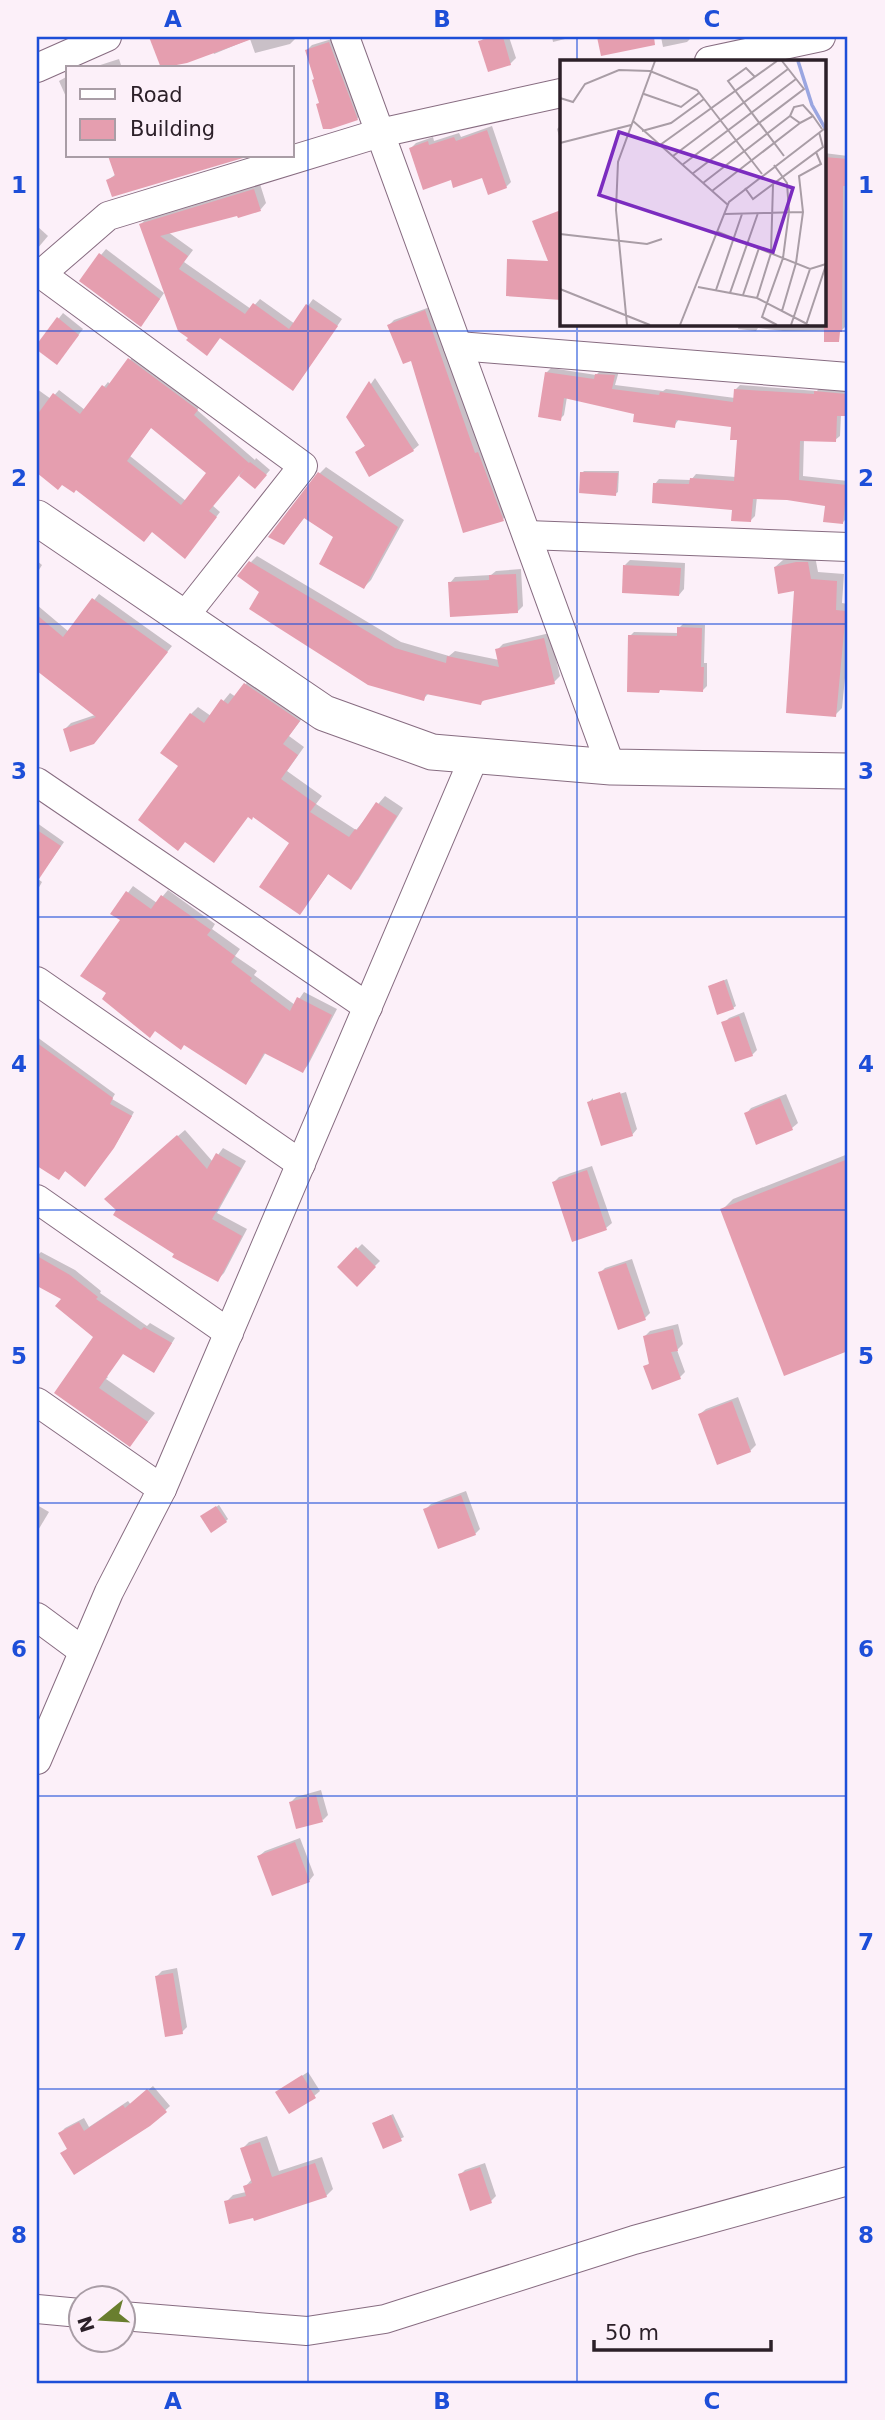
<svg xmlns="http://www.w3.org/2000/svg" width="885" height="2420" font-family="'DejaVu Sans',sans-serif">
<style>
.shadow{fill:#0003;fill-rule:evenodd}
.building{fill:#e59eaf;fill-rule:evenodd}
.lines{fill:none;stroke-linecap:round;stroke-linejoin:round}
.minor-casing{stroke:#876c81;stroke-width:30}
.major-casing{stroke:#876c81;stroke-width:37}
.minor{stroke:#fff;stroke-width:28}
.major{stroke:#fff;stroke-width:35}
.grid{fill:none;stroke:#1d4ed8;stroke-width:2;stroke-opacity:0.55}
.inset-river{fill:none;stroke:#9aa6e1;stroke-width:3.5}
.inset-road{fill:none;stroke:#a99da6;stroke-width:2}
.view{fill:#7b2cbf;fill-opacity:0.15;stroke:#7b2cbf;stroke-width:3.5}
.inset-edge{fill:none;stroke:#2c2029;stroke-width:3.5}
.neatline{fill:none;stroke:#1d4ed8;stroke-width:2.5}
.grid-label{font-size:23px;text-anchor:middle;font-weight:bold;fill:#1d4ed8}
</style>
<rect width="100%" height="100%" fill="#fcf0f9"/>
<g class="shadow">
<path d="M151,37h143l1,2 -5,5 -35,9 -5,-14 -36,15 -1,-2 -51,16z"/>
<path d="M485,37h24l7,21 -6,6 -30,-22z"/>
<path d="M552,37h21l-20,5z"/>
<path d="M661,37h31l-5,5 -24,5z"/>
<path d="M335,38l27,75 -5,6 -36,-17 -14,-52 5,-5z"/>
<path d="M119,59l3,9h-31z"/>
<path d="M68,76v23h-1l-8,-18z"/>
<path d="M561,125v18l-4,-14z"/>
<path d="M492,126l19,56 -5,5 -23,-11 -31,2 -41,-30 5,-5 17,-6 1,4 25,-8 2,4z"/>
<path d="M824,153l24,3 -2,170 -4,4 -59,1 -25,-3 -2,3 -18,-2 1,-5h85v-100l4,1z"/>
<path d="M110,156h127l-124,39 -5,-15 8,-6z"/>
<path d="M260,184l6,19 -5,6 -22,7 -1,-3 -70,19 25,18 -9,12 67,47 9,-10 35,25 18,-25 29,20 -44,64 -77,-46 -80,-113 5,-5z"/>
<path d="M37,226l11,10 -11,13z"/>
<path d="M106,249l58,44 -18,26 -45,-64z"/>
<path d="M430,307l50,142 3,-1 25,66 -5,5 -91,-160 -23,-34 5,-5z"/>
<path d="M63,313l20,16 -26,34 -20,-16z"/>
<path d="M134,355l67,50 -4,5 58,50 1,-2 14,12 -15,17 -16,-13 -27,31 8,7 -31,40 -142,-79 -10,-8v-76l14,10 8,-9 26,20 23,-28 3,3zM152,426l57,46 -23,29 -56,-45z"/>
<path d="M551,368l45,7 5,-5 18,1 -4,14 48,6 3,-2 69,9v-8l5,-5 77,6 3,-4 28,2v22l-3,3h-4l-1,22 -5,4 -31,-1 -1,37 45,5 -1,37 -5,5 -15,-19 -40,-6 -30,-1 -2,19 -4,4 -17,-11 -79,-25 4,-5 32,1 5,-6 40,3 3,-38 -7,-14 -53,-6 -5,7 -38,-13 -69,-16 -3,18 -4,4 -14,-46z"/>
<path d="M375,378l44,67 -6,5 -56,2 9,-7 -18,-28z"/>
<path d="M326,467l78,53 -33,60 -7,7 -29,-50 -30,-20 -21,26 35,-69z"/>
<path d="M584,471h35l-1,21 -3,2 -33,-21z"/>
<path d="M804,555l11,1 3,16 26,2 -2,29 6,1v44l-6,60 -7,7 -39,-126 -21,-22 8,-7z"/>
<path d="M257,556l144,86 48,14 6,-5 44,9 -2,-10 6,-6 47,-11 10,43 -6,6 -69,17 -4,4 -52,-10 -6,6 -161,-107 -11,-30z"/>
<path d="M630,560l55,3 -1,26 -5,6 -54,-30z"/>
<path d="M37,561l5,4 -5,8z"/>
<path d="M521,569l2,37 -6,6 -67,-29 5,-6 36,-2 5,-4z"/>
<path d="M99,594l73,52 -72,90 -35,-7 6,-6 24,-8 -58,-58v-52l32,27z"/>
<path d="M683,624l22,1 -1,38h3v23l-4,4 -73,-54 4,-4 45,1v-5z"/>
<path d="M252,676l54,37 -17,23 15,11 -17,24 35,25 -6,8 40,26 29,-34 18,12 -45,72 -8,7 -21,-14 -29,40 -9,-70 -111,-78 11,-51 7,-7 13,9 19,-23 6,4z"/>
<path d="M37,823l27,19 -26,37 4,3 -5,9z"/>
<path d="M133,886l24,17 11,-13 47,34 -3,5 28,20 -5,7 22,15 -3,4 41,30 9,-13 33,17 -29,56 -5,6 -37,-19 -15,25 -5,6 -138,-90 14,-73 -9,-7z"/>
<path d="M727,979l9,27 -3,2 -23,-22z"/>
<path d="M744,1012l13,38 -5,5 -28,-32 5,-5z"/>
<path d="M37,1037l78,57 -3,5 22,13 -17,30 -28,39 -23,-11 -7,8 -22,-14v-43l41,27 9,-12 -50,-44z"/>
<path d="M626,1092l11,37 -5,6 -43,-33 4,-4v4z"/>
<path d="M786,1094l12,29 -6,5 -46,-14 5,-6z"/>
<path d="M185,1130l28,32 10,-14 23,13 -29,52 30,16 -23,44 -6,6 -100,-69 -6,-17z"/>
<path d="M848,1154v195l-63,25 -63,-164 11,-11z"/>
<path d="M592,1166l20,57 -6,5 -33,11 -19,-57 5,-5z"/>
<path d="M362,1244l18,17 -23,23 -18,-17z"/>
<path d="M41,1252l34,18 26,21 -1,2 47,33 3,-3 25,15 -21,33 -91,-73 -26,-15v-27z"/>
<path d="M632,1259l18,54 -5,5 -45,-45 5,-5z"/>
<path d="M678,1324l5,20 -6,6 8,22 -5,5 -34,-10 4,-5 -5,-26 5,-5z"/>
<path d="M83,1358l25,19 -2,2 49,34 -25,31 -74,-51z"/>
<path d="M738,1397l18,48 -6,6 -50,-37 6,-5z"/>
<path d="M466,1491l14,38 -5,5 -50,-24 6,-6z"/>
<path d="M37,1505l12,7 -12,20z"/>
<path d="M219,1505l9,14 -2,2 -21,-6z"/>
<path d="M321,1790l7,25 -5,5 -32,-18 5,-5z"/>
<path d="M300,1838l14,37 -5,6 -50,-25 6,-5z"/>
<path d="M177,1968l10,59 -5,5 -25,-56 5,-5z"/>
<path d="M308,2072l12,19 -6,5 -37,-4z"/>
<path d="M153,2086l17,20 -21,19 -86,28 5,-5 -8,-15 5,-5 19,-10 5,9 39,-26 3,4z"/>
<path d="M393,2114l11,23 -20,10 -10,-24z"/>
<path d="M267,2136l12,35 43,-14 11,32 -7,7 -100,6 7,-7 13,-3 -1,-5 7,-8 -10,-30 7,-7z"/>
<path d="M485,2163l11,33 -5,5 -31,-26 5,-5z"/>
</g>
<g class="building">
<path d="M149,37h103v2l-65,24 -26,5z"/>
<path d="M494,37h9l8,28 -23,7 -10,-31z"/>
<path d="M597,37h57l1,8 -54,11z"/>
<path d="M329,42l29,78 -27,9h-8l-7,-25 3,-1 -7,-23 2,-1 -9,-29z"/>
<path d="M487,130l20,58 -19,7 -6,-17 -29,10 -2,-8 -28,10 -14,-42 19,-7 1,4 25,-8 2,4z"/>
<path d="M108,156h134l1,2 -131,39 -6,-17 9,-4z"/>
<path d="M824,157l24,2v27h-5l-1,146h-2l-1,10h-15v-96h3z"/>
<path d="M254,189l7,22 -23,7 -1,-2 -77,20 28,20 -9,13 66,45 8,-11 36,26 17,-25 32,22 -45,65 -73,-53 -13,18 -21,-16 2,-2 -10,-7 -39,-107z"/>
<path d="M561,210v90l-55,-4 1,-37 41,2 -16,-40z"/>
<path d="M99,253l61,46 -19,28 -62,-46z"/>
<path d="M425,310l50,143 3,-1 26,69 -41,12 -52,-172 -8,3 -16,-39z"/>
<path d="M57,317l22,18 -22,30 -20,-15v-6z"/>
<path d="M128,358l70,52 -4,5 55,48 1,-1 17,13 -12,14 -16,-13 7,-9 -37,44 8,6 -32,42 -33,-27 -8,10 -68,-52 -2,3 -12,-8 -4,5 -21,-17v-58l16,-22 27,21 22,-29 4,3zM151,428l55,45 -25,32 -54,-44z"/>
<path d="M545,372l49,7 1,-5 20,1 -3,14 47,6 1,-3 73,10 1,-13 80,5v-3l33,3 -1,22h-9l-1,26 -36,-1 -1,39 48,5 -4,39 -20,-2 2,-16 -38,-6 -34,-1 -2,23 -20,-1 1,-11 -80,-7 1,-20 36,1 1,-6 44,3 3,-41h-7l1,-13 -55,-7 -1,8 -42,-6 1,-8 -70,-16 -3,23 -23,-4z"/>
<path d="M369,381l45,70 -45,26 -14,-25 10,-6 -19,-29z"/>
<path d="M318,472l80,55 -34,62 -45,-25 14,-27 -29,-19 -20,27 -16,-8z"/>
<path d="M580,472l38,1 -2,23 -37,-3z"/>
<path d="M249,561l146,87 51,15 1,-7 52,11 -4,-18 49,-11 11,46 -73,17 -1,4 -55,-11 -2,7 -56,-16 -119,-76 10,-17 -22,-16z"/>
<path d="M796,562h12l3,17 26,2 -1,29 10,1 -10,106 -50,-4 8,-122 -16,3 -4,-27z"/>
<path d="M623,565l58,3 -2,28 -57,-3z"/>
<path d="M516,574l2,39 -68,4 -2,-35 41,-2v-5z"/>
<path d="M92,598l76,54 -74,92 -24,8 -7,-23 33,-12 -59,-46v-56l26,22z"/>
<path d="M677,627l25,1 -1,39h3l-1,25 -43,-2 -1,3 -32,-1 1,-57 49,1z"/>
<path d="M244,683l56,38 -17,23 15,11 -17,24 35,25 -6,8 39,25 6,-8 2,1 19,-28 21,14 -46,74 -23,-16 -28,41 -41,-28 30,-44 -36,-26 -1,3 -4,-3 -34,46 -29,-21 -7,9 -40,-31 40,-54 -18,-13 30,-40 14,10 17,-24 7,5z"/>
<path d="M37,830l24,16 -24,36z"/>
<path d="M126,891l25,18 10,-14 50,35 -4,5 28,21 -4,6 21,16 -2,3 40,30 7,-14 35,18 -29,58 -39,-20 -18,32 -62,-40 -3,5 -26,-19 -5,7 -48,-39 4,-6 -26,-17 40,-56 -10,-6z"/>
<path d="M724,980l10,29 -17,6 -9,-29z"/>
<path d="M739,1016l14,40 -18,6 -14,-40z"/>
<path d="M37,1043l76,55 -3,6 22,12 -18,32 -29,39 -20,-16 -6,9 -22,-14z"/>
<path d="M620,1092l13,44 -32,10 -14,-44z"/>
<path d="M780,1098l13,32 -37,15 -12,-32z"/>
<path d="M177,1135l30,34 9,-16 25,15 -29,51 30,17 -24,46 -46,-25 2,-3 -61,-39 3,-5 -12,-11z"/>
<path d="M848,1159v192l-64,25 -64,-167z"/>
<path d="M587,1170l20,60 -35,12 -20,-60z"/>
<path d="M356,1247l20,20 -19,20 -20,-20z"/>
<path d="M37,1256l33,19 28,22 -2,2 45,31 3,-3 28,16 -18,30 -31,-19 -24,34 49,34 -18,25 -76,-54 39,-56 -38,-31 6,-7 -24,-13z"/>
<path d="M626,1263l20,57 -28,10 -20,-58z"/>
<path d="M673,1329l5,22 -7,1 10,27 -29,11 -9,-24 6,-2 -6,-28z"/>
<path d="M732,1401l19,51 -34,13 -19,-51z"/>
<path d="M461,1495l15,40 -38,14 -15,-40z"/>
<path d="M216,1506l11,16 -16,11 -11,-17z"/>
<path d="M316,1795l7,27 -27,7 -7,-27z"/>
<path d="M295,1842l15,40 -38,14 -15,-40z"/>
<path d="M173,1973l10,61 -18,3 -10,-61z"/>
<path d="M302,2075l14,23 -27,16 -14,-22z"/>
<path d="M147,2089l20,23 -17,14 -76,49 -14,-22 7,-4 -9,-16 21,-11 5,9 39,-26 2,3z"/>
<path d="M391,2115l11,26 -19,8 -11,-26z"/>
<path d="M260,2142l12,35 43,-14 12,34 -73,24 -1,-3 -24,6 -5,-23 22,-5 -3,-10 9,-3 -12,-35z"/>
<path d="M480,2167l12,36 -22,8 -12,-37z"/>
</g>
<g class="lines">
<g class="minor-casing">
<g id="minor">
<path d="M345,37l266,730"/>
<path d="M709,61l112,-24"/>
<path d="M37,68l70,-31"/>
<path d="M37,271l266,195 -120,152"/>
<path d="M41,274l67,-58 272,-83 181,-40"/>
<path d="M458,346l390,31"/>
<path d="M527,535l321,12"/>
<path d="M37,782l331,225"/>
<path d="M37,981l264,183"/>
<path d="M37,1199l192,134"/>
<path d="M37,1402l125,87"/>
<path d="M37,1617l46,34"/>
<path d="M37,1760l72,-168 53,-103 313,-734"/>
<path d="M37,2309l43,4"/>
<path d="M122,2316l185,15 78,-12 249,-79 214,-59"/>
</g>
</g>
<g class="major-casing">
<path id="major" d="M37,518l287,195 108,39 179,15 237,4"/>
</g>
<use href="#minor" class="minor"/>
<use href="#major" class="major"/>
</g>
<path class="grid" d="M308,37v2346M577,37v24M577,324v2059M37,331h811M37,624h811M37,917h811M37,1210h811M37,1503h811M37,1796h811M37,2089h811"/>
<g transform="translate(560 60)">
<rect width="266" height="266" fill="#fcf0f9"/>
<path class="inset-river" d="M238,1l14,44 14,25"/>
<path class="inset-road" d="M195,17l-9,-9 -18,13 56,75M84,34l37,13 18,-14M0,38l13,4 12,-18 34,-14 31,1 47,19 65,84M230,56l4,-9 9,-2 10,11M73,61l95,84M82,71l29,-8 33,-24M0,83l71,-18M100,85l117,-84M113,96l115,-87M122,105l114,-86M214,105l13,18 2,29 -6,46 -21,59 15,8M132,114l112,-85 -22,-28M143,123l87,-67 10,7 13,-7 9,13M185,128l8,11 70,-52 -4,-15M152,131l88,-68M165,154l78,-2M158,172l92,37 16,-5M0,174l87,10 15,-5M138,227l59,11 52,27M0,229l90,36M156,230l26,-76M170,233l28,-80M183,235l16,-47M197,238l14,-45 2,-68M222,251l14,-48 7,-51 -4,-36 22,-12 -5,-12M67,265l-11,-115 2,-48 37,-101M120,265l49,-123 95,-73M231,265l19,-56M246,265l20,-60"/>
<path class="view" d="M59,72l174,56 -20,64 -174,-57z"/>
<rect width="266" height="266" class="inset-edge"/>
</g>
<rect width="885" height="2420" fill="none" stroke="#fcf0f9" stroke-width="77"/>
<rect x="66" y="66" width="228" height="91" fill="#fcf0f9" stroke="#a99da6" stroke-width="2"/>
<rect x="80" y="89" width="35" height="10" fill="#ffffff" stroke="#a99da6" stroke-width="2"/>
<text x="130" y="102" font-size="21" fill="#2c2029">Road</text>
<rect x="80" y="119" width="35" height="21" fill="#e59eaf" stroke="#a99da6" stroke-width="2"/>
<text x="130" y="136" font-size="21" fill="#2c2029">Building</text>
<g transform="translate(102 2319) rotate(252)"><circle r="33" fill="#fcf0f9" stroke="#a99da6" stroke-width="2"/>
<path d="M0-5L12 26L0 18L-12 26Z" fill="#697e2e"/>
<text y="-10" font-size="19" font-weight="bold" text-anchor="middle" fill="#2c2029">N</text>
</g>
<path d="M594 2340v10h177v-10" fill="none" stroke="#2c2029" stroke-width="3.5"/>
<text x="605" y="2340" font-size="21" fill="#2c2029" stroke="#fcf0f9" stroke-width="5" paint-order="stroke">50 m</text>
<rect x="38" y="38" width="808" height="2344" class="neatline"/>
<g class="grid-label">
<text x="173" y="27">A</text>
<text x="442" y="27">B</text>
<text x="712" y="27">C</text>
<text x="19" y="193">1</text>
<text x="866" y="193">1</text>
<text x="19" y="486">2</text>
<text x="866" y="486">2</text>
<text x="19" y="779">3</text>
<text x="866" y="779">3</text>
<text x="19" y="1072">4</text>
<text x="866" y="1072">4</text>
<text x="19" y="1364">5</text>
<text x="866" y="1364">5</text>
<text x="19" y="1657">6</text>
<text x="866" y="1657">6</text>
<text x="19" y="1950">7</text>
<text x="866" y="1950">7</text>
<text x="19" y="2243">8</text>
<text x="866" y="2243">8</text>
<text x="173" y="2409">A</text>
<text x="442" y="2409">B</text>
<text x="712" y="2409">C</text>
</g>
</svg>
